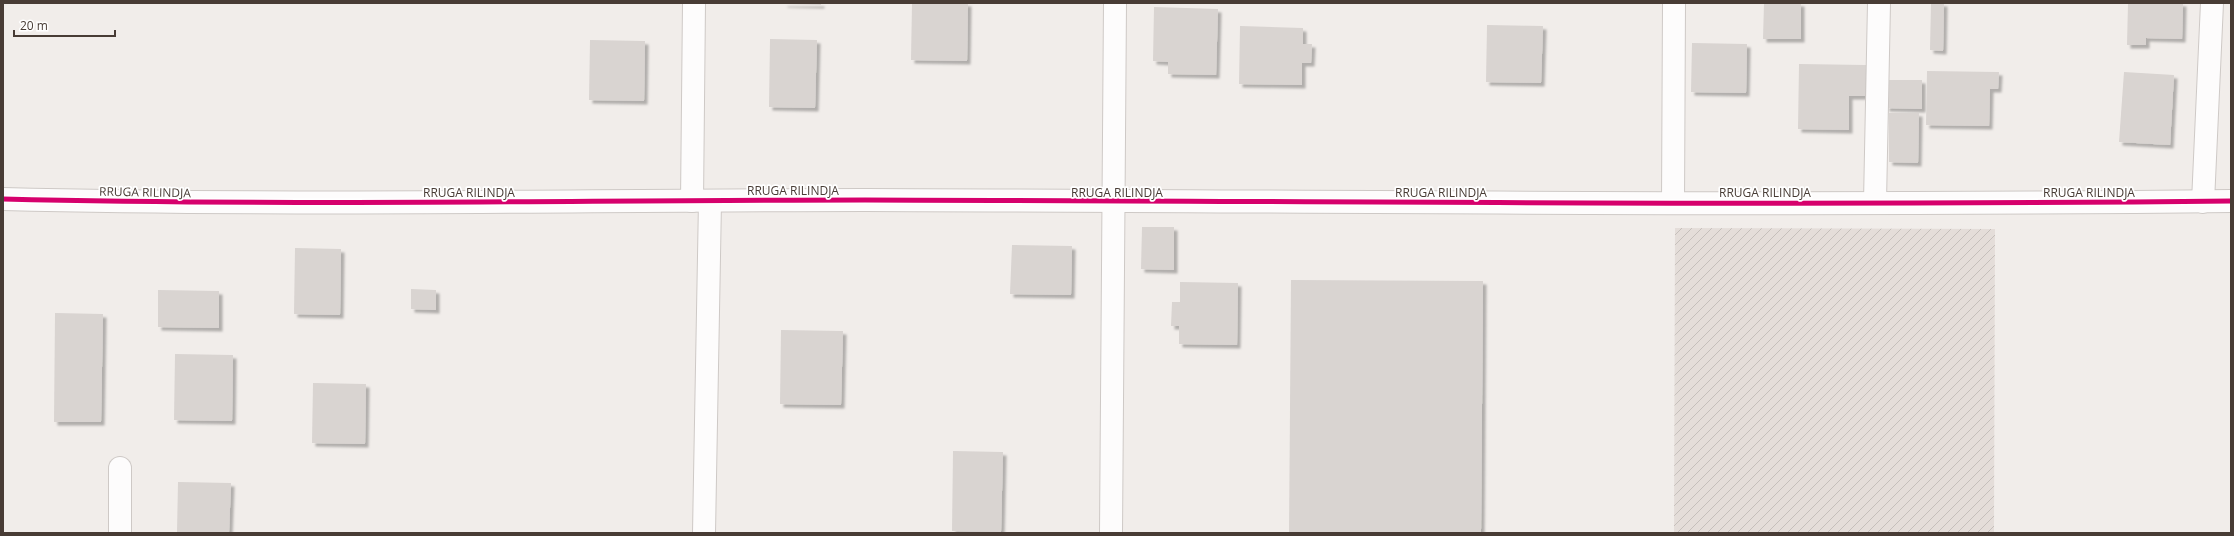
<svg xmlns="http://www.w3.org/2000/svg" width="2234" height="536" font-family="'Open Sans',sans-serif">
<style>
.industrial{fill:url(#industrial-furrows)}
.building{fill:#d9d4d1;filter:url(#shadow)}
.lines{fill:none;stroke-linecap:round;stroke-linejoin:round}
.minor-casing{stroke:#cec9c6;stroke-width:24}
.minor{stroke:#fdfcfc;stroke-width:22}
.cycleway-casing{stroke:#fff;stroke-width:8}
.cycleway{stroke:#d6006c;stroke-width:5}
.labels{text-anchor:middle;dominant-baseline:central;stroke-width:3.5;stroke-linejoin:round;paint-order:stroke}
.street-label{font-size:12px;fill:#483c35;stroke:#fff}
</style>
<defs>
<pattern id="industrial-furrows" width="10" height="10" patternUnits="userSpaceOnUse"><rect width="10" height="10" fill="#e4ddd9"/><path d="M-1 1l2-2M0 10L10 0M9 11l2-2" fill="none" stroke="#c5bfbb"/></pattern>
<filter id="shadow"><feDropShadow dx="3.5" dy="3.5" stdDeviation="1" flood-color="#0004"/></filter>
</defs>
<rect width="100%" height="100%" fill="#f1edea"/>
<path class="industrial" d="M1675,228l320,1 -1,304h-320z"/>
<g class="building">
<path d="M784,3h37v2l-37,-1z"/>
<path d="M912,3h56l-1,58 -56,-1z"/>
<path d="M1764,3h37v36h-38z"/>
<path d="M1931,3h13l-1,48 -13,-1z"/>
<path d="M2128,3h55l-1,36 -36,-1v7h-19z"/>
<path d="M1154,7l64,2 -2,66 -48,-1v-12l-15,-1z"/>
<path d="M1487,25l56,1 -2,57 -55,-1z"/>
<path d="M1240,26l63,2v16h9l-1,19h-9v22l-63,-1z"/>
<path d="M770,39l47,1 -2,68 -46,-1z"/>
<path d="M590,40l55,1 -1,60 -55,-1z"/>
<path d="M1692,43l55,1 -1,49 -55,-1z"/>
<path d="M1799,64l67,1 -1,31h-16v34l-51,-1z"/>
<path d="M1927,71l72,1 -1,17h-8l-1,37 -63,-1z"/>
<path d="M2124,72l50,3 -4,70 -51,-3z"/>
<path d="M1887,80h35v29l-36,-1z"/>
<path d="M1889,113h30l-1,50 -29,-1z"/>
<path d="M1142,227h32v43l-33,-1z"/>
<path d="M1012,245l60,1 -1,49 -61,-1z"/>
<path d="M295,248l46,1 -1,66 -46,-1z"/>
<path d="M1291,280l192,1 -2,252h-192z"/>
<path d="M1180,282l58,1 -1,62 -58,-1v-18h-8l1,-24h8z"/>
<path d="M411,289l25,1v20l-25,-1z"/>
<path d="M158,290l61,1v37l-61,-1z"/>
<path d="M55,313l48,1 -2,108h-47z"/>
<path d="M781,330l62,1 -2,74 -61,-1z"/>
<path d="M175,354l58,1 -1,66 -58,-1z"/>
<path d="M313,383l53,1 -1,60 -53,-1z"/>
<path d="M953,451l50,1 -2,80 -49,-1z"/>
<path d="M178,482l53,1 -2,50h-52z"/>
</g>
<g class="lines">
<g class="minor-casing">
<g id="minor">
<path d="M3,199c287,7 575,1 862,1 455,1 911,6 1366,1"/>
<path d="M692,201l2,-198"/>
<path d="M1875,202l4,-199"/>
<path d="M2203,202l9,-199"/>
<path d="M1673,203l1,-200"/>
<path d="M120,468v65"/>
<path d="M704,533l6,-332"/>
<path d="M1111,533l4,-530"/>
</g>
</g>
<use href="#minor" class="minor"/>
<g class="cycleway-casing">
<path id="cycleway" d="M3,199c287,7 575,1 862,1 455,1 911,6 1366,1"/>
</g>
<use href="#cycleway" class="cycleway"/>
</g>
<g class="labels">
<g class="street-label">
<text x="793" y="190">RRUGA RILINDJA</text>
<text transform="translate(145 192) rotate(1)">RRUGA RILINDJA</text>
<text x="469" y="192">RRUGA RILINDJA</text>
<text x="1117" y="192">RRUGA RILINDJA</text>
<text x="1441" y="192">RRUGA RILINDJA</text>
<text x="1765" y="192">RRUGA RILINDJA</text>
<text x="2089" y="192">RRUGA RILINDJA</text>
</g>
</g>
<rect width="2234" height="536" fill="none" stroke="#483c35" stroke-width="8"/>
<path d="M14 30v6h101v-6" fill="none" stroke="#483c35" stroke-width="2"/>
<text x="20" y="30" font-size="12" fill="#483c35" stroke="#ffffff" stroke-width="3" paint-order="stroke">20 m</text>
</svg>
